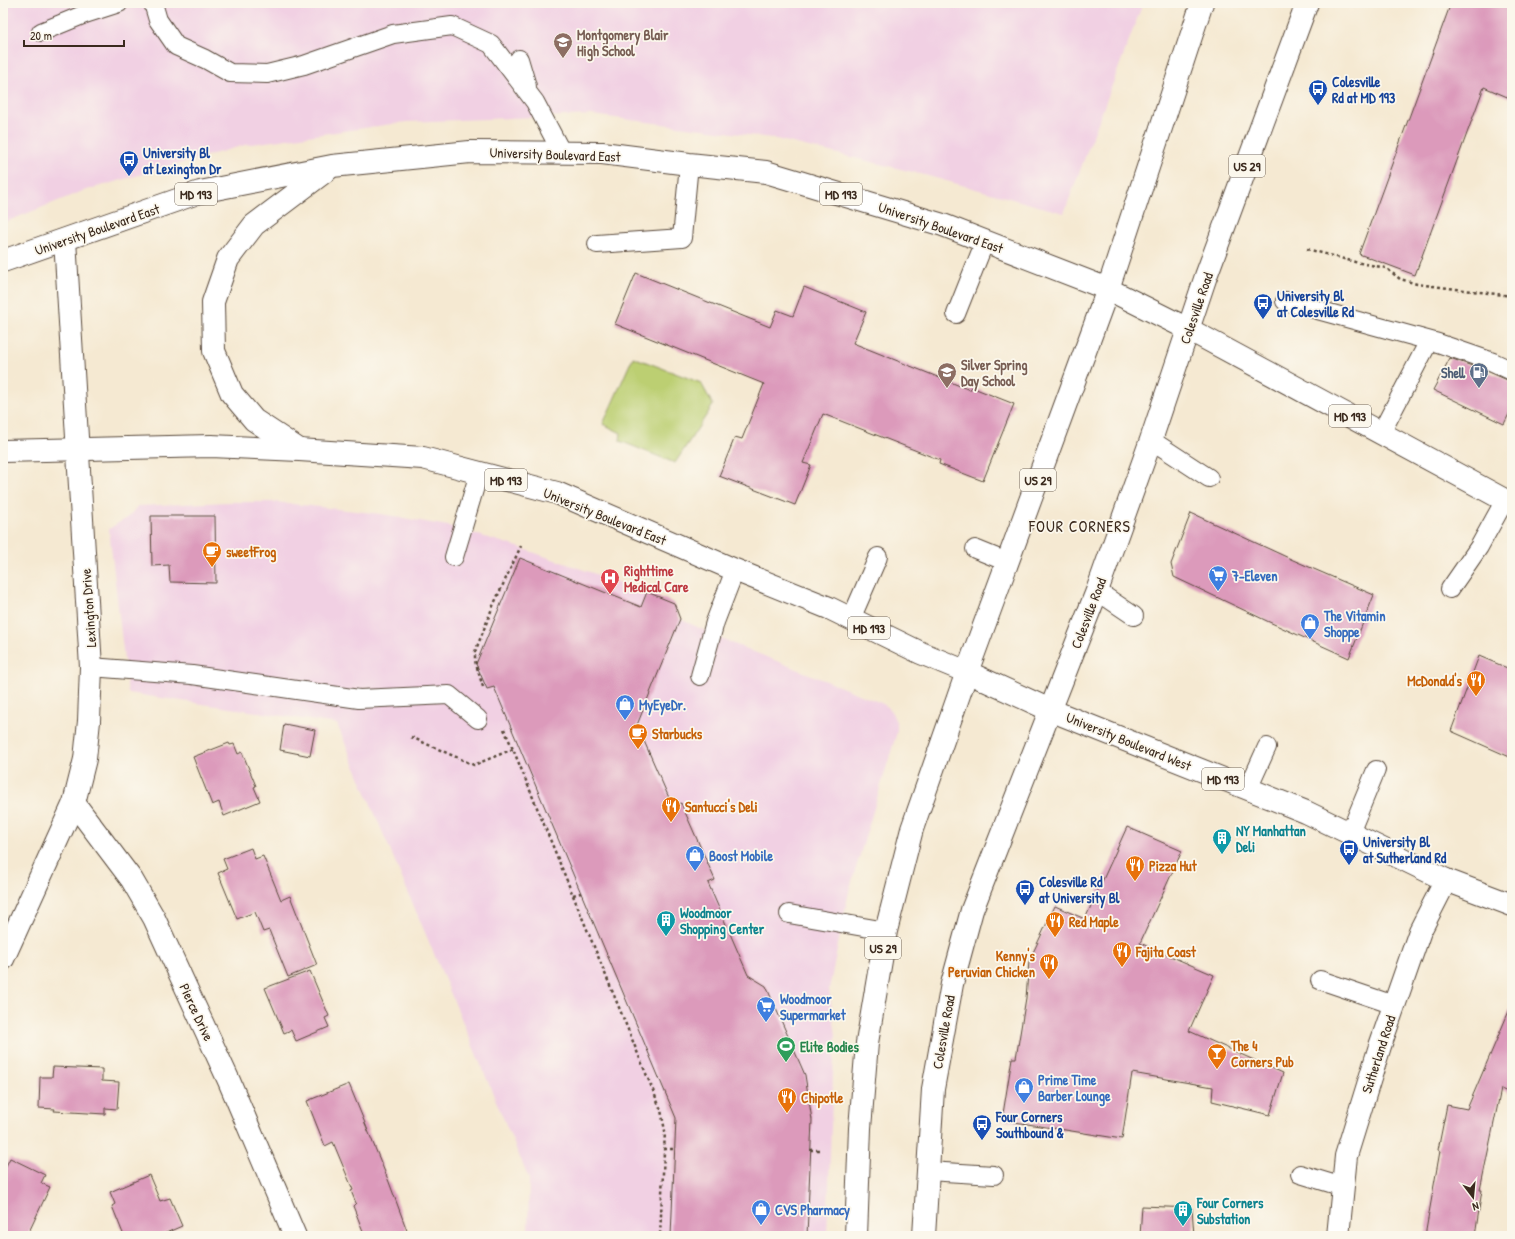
<svg xmlns="http://www.w3.org/2000/svg" width="1515" height="1239" font-family="'Patrick Hand',sans-serif">
<style>
.built{fill:#f1d0e3}
.green{fill:#bccf72;stroke:#7c7c48}
.building{fill:#dc9abb}
.lines{fill:none;stroke-linecap:round;stroke-linejoin:round}
.lane-casing{stroke:#574739;stroke-width:20}
.street-casing{stroke:#574739;stroke-width:24}
.primary-casing{stroke:#574739;stroke-width:24}
.highway-casing{stroke:#574739;stroke-width:24}
.path{stroke:#574739;stroke-width:2.5;stroke-dasharray:3 3;stroke-linecap:butt}
.lane{stroke:#fff;stroke-width:18}
.street{stroke:#fff;stroke-width:22}
.primary{stroke:#fff;stroke-width:22}
.highway{stroke:#fff;stroke-width:22}
.labels{text-anchor:middle;dominant-baseline:central;stroke-width:3.5;stroke-linejoin:round;paint-order:stroke}
.shield{fill:#fbf7ec;stroke:#75685c;stroke-width:1}
.shield-label{font-size:13px;font-weight:bold;fill:#3b2a1e}
.education-label{font-size:14px;font-weight:bold;fill:#785e54;stroke:#fbf7ec;text-anchor:start}
.transit-label{font-size:14px;font-weight:bold;fill:#164399;stroke:#fbf7ec;text-anchor:start}
.street-label{font-size:14px;fill:#3b2a1e;stroke:#fbf7ec}
.service-label{font-size:14px;font-weight:bold;fill:#4e5e75;stroke:#fbf7ec;text-anchor:end}
.food-label{font-size:14px;font-weight:bold;fill:#c56008;stroke:#fbf7ec;text-anchor:start}
.health-label{font-size:14px;font-weight:bold;fill:#be3a42;stroke:#fbf7ec;text-anchor:start}
.shop-label{font-size:14px;font-weight:bold;fill:#366cbe;stroke:#fbf7ec;text-anchor:start}
.culture-label{font-size:14px;font-weight:bold;fill:#0d838f;stroke:#fbf7ec;text-anchor:start}
.leisure-label{font-size:14px;font-weight:bold;fill:#27864d;stroke:#fbf7ec;text-anchor:start}
.quarter-label{font-size:16px;letter-spacing:1px;fill:#3b2a1e;stroke:#fbf7ec}
</style>
<rect width="100%" height="100%" fill="#fbf7ec"/>
<filter id="ink" filterUnits="userSpaceOnUse"><feTurbulence type="fractalNoise" baseFrequency=".025" numOctaves="2"/><feDisplacementMap in="SourceGraphic" scale="8" xChannelSelector="R" yChannelSelector="G"/><feConvolveMatrix kernelMatrix="1 2 1 2 8 2 1 2 1" color-interpolation-filters="sRGB"/></filter>
<filter id="wash" filterUnits="userSpaceOnUse"><feTurbulence type="fractalNoise" baseFrequency=".012" numOctaves="4" result="noise"/><feDisplacementMap in="SourceGraphic" scale="16" xChannelSelector="R" yChannelSelector="G"/><feGaussianBlur stdDeviation="0.9" result="paint"/><feColorMatrix in="noise" values="0 0 0 0 0 0 0 0 0 0 0 0 0 0 0 0 0 1.4 0 .05"/><feComposite in="paint" operator="in"/></filter>
<g filter="url(#wash)">
<rect width="100%" height="100%" fill="#f5e9d2"/>
<g class="built">
<path d="M3,3h1140l-79,210 -143,-39 -149,-36 -180,-23 -186,7 -161,23 -162,46 -80,32z"/>
<path d="M229,502h46l106,12 67,12 67,20 132,46 27,11 6,16 54,25 147,59 7,4 4,6 5,11v8l-48,159 -20,98 7,46 -3,38 -6,163h-299l1,-57 -192,-455 -209,-31 -19,-164 19,-12 10,-11z"/>
</g>
<path class="green" d="M633,357l68,26 12,22 -38,58 -55,-22 1,-8 -18,-9z"/>
<g id="blocks">
<g class="building">
<path d="M1451,3h61v96l-28,-12 -69,188 -56,-21z"/>
<path d="M636,273l134,54 7,-17 16,6 11,-29 62,25 -13,31 117,47 1,-3 43,17 -31,77 -44,-17 1,-4 -117,-46 -20,49 8,2 -16,40 -76,-29 16,-39 7,2 22,-55 -149,-60z"/>
<path d="M1450,358l39,14 23,10v26l-8,16 -71,-34z"/>
<path d="M1191,513l102,47 81,35 -25,63 -82,-37 -93,-44 -3,-13z"/>
<path d="M151,516h64l1,67 -46,-1 -1,-17 -17,1z"/>
<path d="M520,558l121,49 6,-15 27,11 6,16 -43,106 36,82 8,-4 34,77 -7,3 40,92 18,11 39,89 7,45 -5,116h-136l5,-118 -182,-431 -7,2 -11,-25z"/>
<path d="M1479,656l33,14v88l-61,-27z"/>
<path d="M284,724l31,6 -5,26 -30,-6z"/>
<path d="M229,743l1,2 4,-1 4,10 4,-2 14,34 -2,1 6,14 -36,15 -5,-14 -7,3 -19,-48z"/>
<path d="M1127,827l55,24 -42,92 74,32 -25,56 94,42 -13,42 -58,-14 1,-14 -81,-14 -10,66 -120,-19 10,-62h4l10,-60 3,-37 26,-55 30,13z"/>
<path d="M251,848l4,11 8,-3 18,44 9,-4 27,69 -29,12 -19,-47 -6,2 -8,-20 -18,7 -19,-46 9,-4 -4,-10z"/>
<path d="M310,971l19,45 -4,2 4,9 -33,14 -5,-11 -7,3 -19,-45z"/>
<path d="M1512,1004v90l-11,-5 -21,101h2l-7,46h-50l15,-85 -2,-1 9,-45 20,4z"/>
<path d="M53,1067l49,2v12l17,1 -2,27 -12,-1v6l-51,-3 1,-2 -16,-1 1,-31h12z"/>
<path d="M349,1084l40,98 20,54h-44l-12,-30 3,-3 -5,-12 2,-1 -20,-48 -8,4 -18,-45z"/>
<path d="M10,1158l35,17 -4,8 9,4 -23,49h-24v-64z"/>
<path d="M149,1175l11,26 10,-3 12,28 -23,10h-35l-12,-30 3,-2 -5,-12z"/>
<path d="M1142,1206l50,2 2,28h-54z"/>
</g>
</g>
</g>
<g filter="url(#ink)">
<use href="#blocks" fill-opacity="0" stroke="#574739" stroke-width="1"/>
<g class="lines">
<g class="lane-casing">
<g id="lane">
<path d="M153,3l5,17 18,26 29,13 25,14 37,1 37,-9 89,-31 59,-8 39,18 44,58 27,51"/>
<path d="M41,32l44,-18 34,-11"/>
<path d="M519,59l8,27"/>
<path d="M597,244l85,-6 7,-74"/>
<path d="M1285,301l153,42 55,19 19,9"/>
<path d="M956,314l29,-73"/>
<path d="M1381,433l48,-92"/>
<path d="M1151,440l58,38"/>
<path d="M975,549l32,13"/>
<path d="M454,557l25,-84"/>
<path d="M1450,589l29,-42 26,-47"/>
<path d="M1097,591l37,25"/>
<path d="M851,619l27,-62"/>
<path d="M91,667l101,8 167,24 90,-4 29,24"/>
<path d="M700,676l15,-54 20,-52"/>
<path d="M1248,789l19,-42"/>
<path d="M1350,833l26,-63"/>
<path d="M789,914l97,17"/>
<path d="M1320,980l74,25"/>
<path d="M928,1171l66,4"/>
<path d="M1300,1174l43,13"/>
</g>
</g>
<g class="street-casing">
<g id="street">
<path d="M74,803l58,77 22,38 75,163 66,155"/>
<path d="M3,959l71,-156 11,-44 4,-38 2,-54 -26,-427"/>
<path d="M1338,1236l8,-80 34,-110 40,-115 26,-51"/>
</g>
</g>
<g class="primary-casing">
<g id="primary">
<path d="M3,261l197,-69 132,-26 138,-14 132,1 87,11 77,8 177,53 165,64 80,40 324,175"/>
<path d="M298,449l-44,-29 -22,-26 -18,-43 -1,-49 15,-43 26,-34 73,-55"/>
<path d="M3,451l208,-5 88,4 124,8 134,35 178,77 94,38 92,45 46,19 83,38 256,102 140,68 66,25"/>
</g>
</g>
<g class="highway-casing">
<g id="highway">
<path d="M856,1236l4,-108 7,-85 19,-112 26,-102 55,-157 141,-383 94,-286"/>
<path d="M924,1236l9,-147 19,-105 20,-74 125,-319 54,-151 55,-164 101,-273"/>
</g>
</g>
<g class="path">
<path d="M1307,249l48,13 31,6 14,11 17,5 95,12"/>
<path d="M483,687l-8,-26v-9l18,-46 28,-60"/>
<path d="M504,729l9,20 148,361 4,21 -5,105"/>
<path d="M411,737l63,28 39,-16"/>
<path d="M573,895l8,-2"/>
<path d="M664,1149h11"/>
<path d="M810,1150h11"/>
</g>
<use href="#lane" class="lane"/>
<use href="#street" class="street"/>
<use href="#primary" class="primary"/>
<use href="#highway" class="highway"/>
</g>
</g>
<defs>
<g id="school-pin" transform="scale(1)"><path d="M0 17L-7.5 6A9.5 9.5 0 1 1 7.5 6Z" fill="#8d6e63" stroke="#fbf7ec"/><path d="M0-5L7-2L0 1L-7-2ZM-4 1L0 2.5L4 1V4Q0 6-4 4Z" fill="#fff"/></g>
<g id="bus-pin" transform="scale(1)"><path d="M0 17L-7.5 6A9.5 9.5 0 1 1 7.5 6Z" fill="#1a4fb4" stroke="#fbf7ec"/><path d="M-5-6H5V4H4V6H2V4H-2V6H-4V4H-5ZM-3.5-4V0h7V-4ZM-3.5 1.2v1.5H-2V1.2ZM2 1.2v1.5H3.5V1.2Z" fill="#fff"/></g>
<g id="fuel-pin" transform="scale(1)"><path d="M0 17L-7.5 6A9.5 9.5 0 1 1 7.5 6Z" fill="#5c6f8a" stroke="#fbf7ec"/><path d="M-5.5-6h7V0h2V4h1.3V-2.5L3-4.5l.8-.8L6-3V5H2.5V1h-1V6h-7ZM-4.2-4.7v3.2H.2V-4.7Z" fill="#fff"/></g>
<g id="cafe-pin" transform="scale(1)"><path d="M0 17L-7.5 6A9.5 9.5 0 1 1 7.5 6Z" fill="#e8710a" stroke="#fbf7ec"/><path d="M-5.5-4.5H6V0H3Q3 3.5 0 3.5H-2.5Q-5.5 3.5-5.5 0ZM3-3.2v2h1.7v-2ZM-6 4.5H4V6H-6Z" fill="#fff"/></g>
<g id="supermarket-pin" transform="scale(1)"><path d="M0 17L-7.5 6A9.5 9.5 0 1 1 7.5 6Z" fill="#3f7fe0" stroke="#fbf7ec"/><path d="M-6-5.5h2.5l.6 2H6L4.5 2H-2.5L-4.4-4H-6ZM-1.5 3.2a1.3 1.3 0 1 0 .1 0ZM3 3.2a1.3 1.3 0 1 0 .1 0Z" fill="#fff"/></g>
<g id="hospital-pin" transform="scale(1)"><path d="M0 17L-7.5 6A9.5 9.5 0 1 1 7.5 6Z" fill="#e0444e" stroke="#fbf7ec"/><path d="M-5-5h3v3.5h4V-5h3V5h-3V1.5h-4V5h-3Z" fill="#fff"/></g>
<g id="shop-pin" transform="scale(1)"><path d="M0 17L-7.5 6A9.5 9.5 0 1 1 7.5 6Z" fill="#3f7fe0" stroke="#fbf7ec"/><path d="M-5-2.5h2.3a2.7 3.5 0 0 1 5.4 0H5L5.5 6h-11ZM-1.5-2.5h3a1.5 2.3 0 0 0-3 0Z" fill="#fff"/></g>
<g id="restaurant-pin" transform="scale(1)"><path d="M0 17L-7.5 6A9.5 9.5 0 1 1 7.5 6Z" fill="#e8710a" stroke="#fbf7ec"/><path d="M-5-6h1v4h1v-4h1v4h1v-4h1v5L-1.5 .5V6h-2V.5L-5-1ZM5-6V6H3V1.5H1.5Q1.5-4 5-6Z" fill="#fff"/></g>
<g id="building-pin" transform="scale(1)"><path d="M0 17L-7.5 6A9.5 9.5 0 1 1 7.5 6Z" fill="#0f9aa8" stroke="#fbf7ec"/><path d="M-4-6H4V6H1V3H-1V6H-4ZM-2.5-4.3h1.7v1.8h-1.7ZM.8-4.3h1.7v1.8H.8ZM-2.5-1h1.7V.8h-1.7ZM.8-1h1.7V.8H.8Z" fill="#fff"/></g>
<g id="stadium-pin" transform="scale(1)"><path d="M0 17L-7.5 6A9.5 9.5 0 1 1 7.5 6Z" fill="#2e9e5b" stroke="#fbf7ec"/><path d="M0-5a6.5 5 0 1 0 0 10a6.5 5 0 1 0 0-10ZM-3.5-1.8h7v3.6h-7Z" fill="#fff"/></g>
<g id="bar-pin" transform="scale(1)"><path d="M0 17L-7.5 6A9.5 9.5 0 1 1 7.5 6Z" fill="#e8710a" stroke="#fbf7ec"/><path d="M-6-5H6L.8 .8V4.5H3.5V6h-7V4.5H-.8V.8Z" fill="#fff"/></g>
</defs>
<g fill-rule="evenodd">
<use href="#school-pin" x="563" y="42"/>
<use href="#bus-pin" x="1318" y="89"/>
<use href="#bus-pin" x="129" y="160"/>
<use href="#bus-pin" x="1263" y="303"/>
<use href="#school-pin" x="947" y="372"/>
<use href="#fuel-pin" x="1479" y="372"/>
<use href="#cafe-pin" x="212" y="551"/>
<use href="#supermarket-pin" x="1218" y="575"/>
<use href="#hospital-pin" x="610" y="578"/>
<use href="#shop-pin" x="1310" y="623"/>
<use href="#restaurant-pin" x="1476" y="680"/>
<use href="#shop-pin" x="625" y="704"/>
<use href="#cafe-pin" x="638" y="733"/>
<use href="#restaurant-pin" x="671" y="806"/>
<use href="#building-pin" x="1222" y="838"/>
<use href="#bus-pin" x="1349" y="849"/>
<use href="#shop-pin" x="695" y="855"/>
<use href="#restaurant-pin" x="1135" y="865"/>
<use href="#bus-pin" x="1025" y="889"/>
<use href="#building-pin" x="666" y="920"/>
<use href="#restaurant-pin" x="1055" y="921"/>
<use href="#restaurant-pin" x="1122" y="951"/>
<use href="#restaurant-pin" x="1049" y="963"/>
<use href="#supermarket-pin" x="766" y="1006"/>
<use href="#stadium-pin" x="786" y="1046"/>
<use href="#bar-pin" x="1217" y="1053"/>
<use href="#shop-pin" x="1024" y="1087"/>
<use href="#restaurant-pin" x="787" y="1097"/>
<use href="#bus-pin" x="982" y="1124"/>
<use href="#shop-pin" x="761" y="1209"/>
<use href="#building-pin" x="1183" y="1210"/>
</g>
<g class="labels">
<g class="shield">
<rect x="1229" y="155" width="36" height="22" rx="3"/>
<rect x="175" y="183" width="42" height="22" rx="3"/>
<rect x="820" y="183" width="42" height="22" rx="3"/>
<rect x="1329" y="405" width="42" height="22" rx="3"/>
<rect x="485" y="469" width="42" height="22" rx="3"/>
<rect x="1020" y="469" width="36" height="22" rx="3"/>
<rect x="848" y="617" width="42" height="22" rx="3"/>
<rect x="1202" y="768" width="42" height="22" rx="3"/>
<rect x="865" y="937" width="36" height="22" rx="3"/>
</g>
<g class="shield-label">
<text x="1247" y="166">US 29</text>
<text x="196" y="194">MD 193</text>
<text x="841" y="194">MD 193</text>
<text x="1350" y="416">MD 193</text>
<text x="506" y="480">MD 193</text>
<text x="1038" y="480">US 29</text>
<text x="869" y="628">MD 193</text>
<text x="1223" y="779">MD 193</text>
<text x="883" y="948">US 29</text>
</g>
<g class="education-label">
<text x="577" y="34">Montgomery Blair<tspan x="577" dy="16">High School</tspan></text>
<text x="961" y="364">Silver Spring<tspan x="961" dy="16">Day School</tspan></text>
</g>
<g class="transit-label">
<text x="1332" y="81">Colesville<tspan x="1332" dy="16">Rd at MD 193</tspan></text>
<text x="143" y="152">University Bl<tspan x="143" dy="16">at Lexington Dr</tspan></text>
<text x="1277" y="295">University Bl<tspan x="1277" dy="16">at Colesville Rd</tspan></text>
<text x="1363" y="841">University Bl<tspan x="1363" dy="16">at Sutherland Rd</tspan></text>
<text x="1039" y="881">Colesville Rd<tspan x="1039" dy="16">at University Bl</tspan></text>
<text x="996" y="1116">Four Corners<tspan x="996" dy="16">Southbound &amp;</tspan></text>
</g>
<g class="street-label">
<text transform="translate(555 154) rotate(2)">University Boulevard East</text>
<text transform="translate(941 227) rotate(19)">University Boulevard East</text>
<text transform="translate(97 229) rotate(-19)">University Boulevard East</text>
<text transform="translate(1196 308) rotate(-71)">Colesville Road</text>
<text transform="translate(605 516) rotate(22)">University Boulevard East</text>
<text transform="translate(88 608) rotate(-94)">Lexington Drive</text>
<text transform="translate(1088 613) rotate(-69)">Colesville Road</text>
<text transform="translate(1129 741) rotate(22)">University Boulevard West</text>
<text transform="translate(197 1012) rotate(65)">Pierce Drive</text>
<text transform="translate(943 1032) rotate(-80)">Colesville Road</text>
<text transform="translate(1378 1054) rotate(-72)">Sutherland Road</text>
</g>
<g class="service-label">
<text x="1465" y="372">Shell</text>
</g>
<g class="food-label">
<text x="226" y="551">sweetFrog</text>
<text x="1462" y="680" text-anchor="end">McDonald's</text>
<text x="652" y="733">Starbucks</text>
<text x="685" y="806">Santucci's Deli</text>
<text x="1149" y="865">Pizza Hut</text>
<text x="1069" y="921">Red Maple</text>
<text x="1136" y="951">Fajita Coast</text>
<text x="1035" y="955" text-anchor="end">Kenny's<tspan x="1035" dy="16">Peruvian Chicken</tspan></text>
<text x="1231" y="1045">The 4<tspan x="1231" dy="16">Corners Pub</tspan></text>
<text x="801" y="1097">Chipotle</text>
</g>
<g class="health-label">
<text x="624" y="570">Righttime<tspan x="624" dy="16">Medical Care</tspan></text>
</g>
<g class="shop-label">
<text x="1232" y="575">7-Eleven</text>
<text x="1324" y="615">The Vitamin<tspan x="1324" dy="16">Shoppe</tspan></text>
<text x="639" y="704">MyEyeDr.</text>
<text x="709" y="855">Boost Mobile</text>
<text x="780" y="998">Woodmoor<tspan x="780" dy="16">Supermarket</tspan></text>
<text x="1038" y="1079">Prime Time<tspan x="1038" dy="16">Barber Lounge</tspan></text>
<text x="775" y="1209">CVS Pharmacy</text>
</g>
<g class="culture-label">
<text x="1236" y="830">NY Manhattan<tspan x="1236" dy="16">Deli</tspan></text>
<text x="680" y="912">Woodmoor<tspan x="680" dy="16">Shopping Center</tspan></text>
<text x="1197" y="1202">Four Corners<tspan x="1197" dy="16">Substation</tspan></text>
</g>
<g class="leisure-label">
<text x="800" y="1046">Elite Bodies</text>
</g>
<g class="quarter-label">
<text x="1080" y="526">FOUR CORNERS</text>
</g>
</g>
<rect width="1515" height="1239" fill="none" stroke="#fbf7ec" stroke-width="16"/>
<g transform="translate(1473 1197) rotate(164)" stroke="#fbf7ec" stroke-width="3" paint-order="stroke">
<path d="M0-3L7 15L0 10L-7 15Z" fill="#3b2a1e"/>
<text y="-6" font-size="11" font-weight="bold" text-anchor="middle" fill="#3b2a1e">N</text>
</g>
<path d="M24 40v6h100v-6" fill="none" stroke="#3b2a1e" stroke-width="2"/>
<text x="30" y="40" font-size="12" fill="#3b2a1e" stroke="#fbf7ec" stroke-width="3" paint-order="stroke">20 m</text>
</svg>
